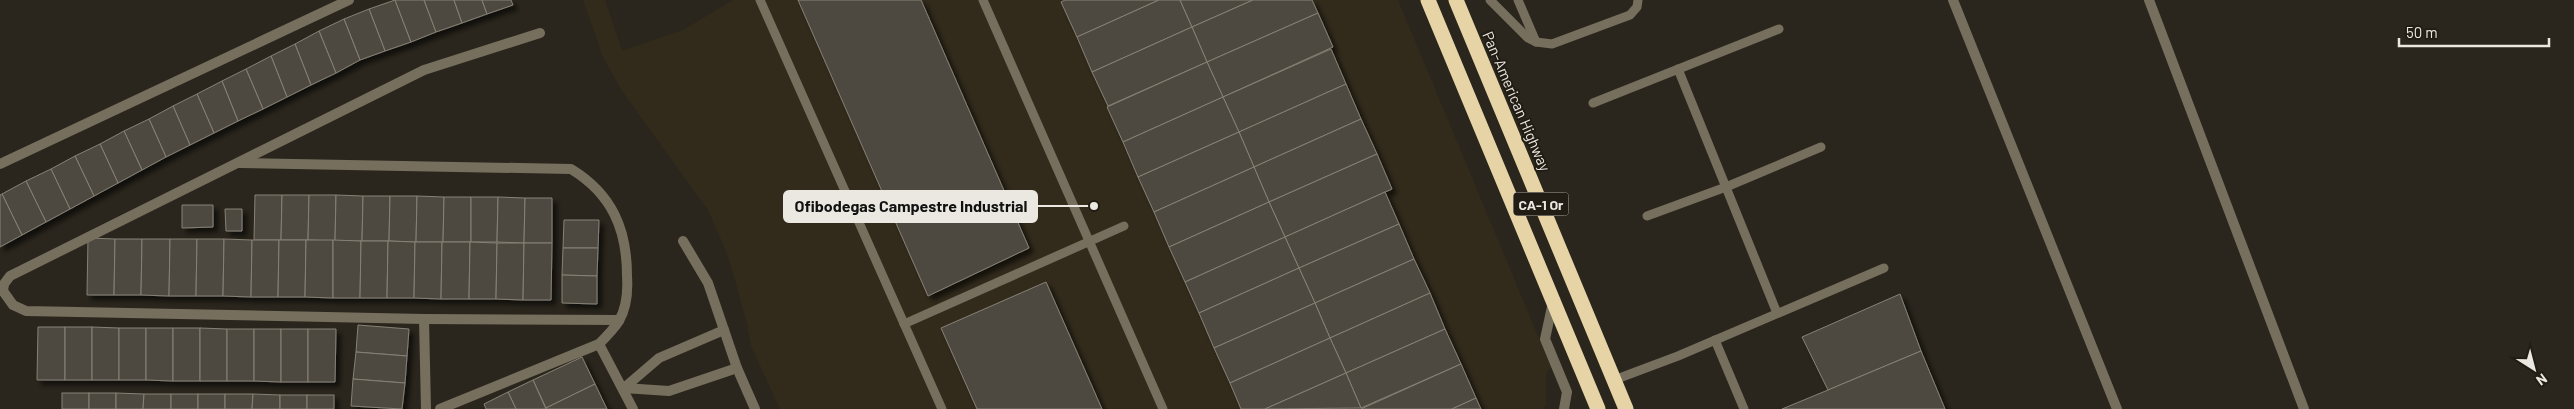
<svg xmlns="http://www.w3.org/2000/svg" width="2574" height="409" font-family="Barlow,sans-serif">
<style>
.built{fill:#322b1c}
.building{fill:#4e4a40;stroke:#868176;filter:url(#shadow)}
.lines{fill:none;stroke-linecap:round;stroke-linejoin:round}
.lane{stroke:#766f5d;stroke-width:9}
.street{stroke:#766f5d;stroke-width:10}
.highway{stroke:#e7d4a6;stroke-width:15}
.labels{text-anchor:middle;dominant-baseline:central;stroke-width:4;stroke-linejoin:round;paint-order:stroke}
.shield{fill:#211d14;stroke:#aeaba4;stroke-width:1}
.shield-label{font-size:14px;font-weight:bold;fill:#ebe8e2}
.street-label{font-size:15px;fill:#ebe8e2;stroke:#211d14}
.leader{fill:none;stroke:#ebe8e2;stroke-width:2}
.callout-dot{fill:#ebe8e2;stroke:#211d14;stroke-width:2}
.callout{fill:#ebe8e2;stroke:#ebe8e2;stroke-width:2}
.callout-label{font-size:16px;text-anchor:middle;font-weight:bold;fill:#111}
</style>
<defs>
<filter id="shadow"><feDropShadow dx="4.5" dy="4.5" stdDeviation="2.5" flood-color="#0009"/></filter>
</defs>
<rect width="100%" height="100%" fill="#2a261d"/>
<path class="built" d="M583,0h22l17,51 61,-21 50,-30h665l153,367 -5,7v31l-3,4h-763l-29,-63 -4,-23 -19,-67 -20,-46 -86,-119 -19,-34z"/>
<g class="building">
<path d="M395,0l16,42 -26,9 -16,-42z"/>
<path d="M395,0h29l12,32 -25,10z"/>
<path d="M424,0h30l8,23 -26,9z"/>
<path d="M454,0h28l5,14 -25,9z"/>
<path d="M482,0h29l2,5 -26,9z"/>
<path d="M798,0h123l108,248 -101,48z"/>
<path d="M1065,0h94l-82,37 -16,-35z"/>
<path d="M1159,0h21l12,27 -100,45 -15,-35z"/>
<path d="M1180,0h73l-61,27z"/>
<path d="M1253,0h59l6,13 -111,49 -15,-35z"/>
<path d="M369,9l16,42 -25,9 -16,-41z"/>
<path d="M1318,13l15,34 -110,50 -16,-35z"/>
<path d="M344,19l16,41 -24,13 -17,-42z"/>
<path d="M1192,27l15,35 -99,44 -16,-34z"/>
<path d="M319,31l17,42 -25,12 -16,-41z"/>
<path d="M295,44l16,41 -24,12 -16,-41z"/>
<path d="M1331,49l15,35 -107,48 -16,-35z"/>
<path d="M271,56l16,41 -24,12 -17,-40z"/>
<path d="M1207,62l16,35 -100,45 -16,-35z"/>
<path d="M246,69l17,40 -25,12 -16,-40z"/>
<path d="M222,81l16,40 -24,12 -17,-39z"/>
<path d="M1346,84l15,35 -107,48 -15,-35z"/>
<path d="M197,94l17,39 -24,12 -17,-39z"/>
<path d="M1223,97l16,35 -101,45 -15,-35z"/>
<path d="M173,106l17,39 -24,12 -17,-38z"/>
<path d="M149,119l17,38 -24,13 -18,-39z"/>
<path d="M1361,119l16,35 -108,48 -15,-35z"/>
<path d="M124,131l18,39 -24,13 -18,-39z"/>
<path d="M1239,132l15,35 -100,45 -16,-35z"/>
<path d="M100,144l18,39 -24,13 -19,-40z"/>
<path d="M1377,154l15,35 -107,48 -16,-35z"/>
<path d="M75,156l19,40 -24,13 -19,-40z"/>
<path d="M1254,167l15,35 -100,45 -15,-35z"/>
<path d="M51,169l19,40 -24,13 -20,-41z"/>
<path d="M26,181l20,41 -24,13 -20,-41z"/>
<path d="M1385,192l14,32 -100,44 -14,-31z"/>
<path d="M2,194l20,41 -22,12v-52z"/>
<path d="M255,195h27l-1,45h-27z"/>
<path d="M282,195h27l-1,45h-27z"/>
<path d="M309,195h27l-1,46 -27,-1z"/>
<path d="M336,195l27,1 -1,45h-27z"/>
<path d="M363,196h27l-1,45h-27z"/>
<path d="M390,196h27l-1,46 -27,-1z"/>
<path d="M417,196l27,1 -1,45h-27z"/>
<path d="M444,197h27v45h-28z"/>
<path d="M471,197h27l-1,45h-26z"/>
<path d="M498,197l27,1 -1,45 -27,-1z"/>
<path d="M525,198h27v45h-28z"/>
<path d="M1269,202l16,35 -100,45 -16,-35z"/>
<path d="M182,205h31v22l-31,1z"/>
<path d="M225,209h17v22h-16z"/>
<path d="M564,220h35l-1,28h-35z"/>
<path d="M1399,224l15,35 -99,44 -16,-35z"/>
<path d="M1285,237l14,31 -100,45 -14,-31z"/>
<path d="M88,238l27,1 -1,56h-27z"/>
<path d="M115,239h27l-1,56h-27z"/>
<path d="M142,239h28l-1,57 -28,-1z"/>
<path d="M170,239h27l-1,57h-27z"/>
<path d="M197,239h27l-1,57h-27z"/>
<path d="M224,239l28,1 -1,57 -28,-1z"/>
<path d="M252,240h27l-1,57h-27z"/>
<path d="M279,240h27l-1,57h-27z"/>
<path d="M306,240h27v58l-28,-1z"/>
<path d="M333,240l28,1 -1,57h-27z"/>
<path d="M361,241h27l-1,57h-27z"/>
<path d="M388,241l27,1 -1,56h-27z"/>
<path d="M415,242h27l-1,57 -27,-1z"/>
<path d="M442,242h28l-1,57h-28z"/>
<path d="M470,242l27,1 -1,56h-27z"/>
<path d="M497,243h27l-1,57 -27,-1z"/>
<path d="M524,243h28l-1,57h-28z"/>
<path d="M563,248h35l-1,28 -35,-1z"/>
<path d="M1414,259l16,34 -100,45 -15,-35z"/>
<path d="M1299,268l16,35 -101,45 -15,-35z"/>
<path d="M562,275l35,1v28l-35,-1z"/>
<path d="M1046,282l56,127h-125l-36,-81z"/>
<path d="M1430,293l15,36 -99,44 -16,-35z"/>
<path d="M1900,294l21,57 -93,39 -26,-53z"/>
<path d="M1315,303l15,35 -100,45 -16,-35z"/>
<path d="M358,325l51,4 -2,27 -51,-4z"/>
<path d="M38,327h27v53h-28z"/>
<rect x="65" y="327" width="27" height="53"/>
<path d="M92,327l27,1v52h-27z"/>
<rect x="119" y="328" width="27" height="52"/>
<path d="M146,328h27v53l-27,-1z"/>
<rect x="173" y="328" width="27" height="53"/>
<path d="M200,328l27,1v52h-27z"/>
<rect x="227" y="329" width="27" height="52"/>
<path d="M254,329h27v53l-27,-1z"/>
<rect x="281" y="329" width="27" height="53"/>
<path d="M308,329h28l-1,53h-27z"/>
<path d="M1445,329l16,35 -100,44 -15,-35z"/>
<path d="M1330,338l16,35 -81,36h-24l-11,-26z"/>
<path d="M1921,351l24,58h-163l46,-19z"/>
<path d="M356,352l51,4 -2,27 -52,-4z"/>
<path d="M582,357l13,27 -49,24 -13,-28z"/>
<path d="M1461,364l15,34 -24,11h-91z"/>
<path d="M1346,373l15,35 -96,1z"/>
<path d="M353,379l52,4 -3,26 -51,-3z"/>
<path d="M533,380l13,29h-30l-8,-17z"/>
<path d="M595,384l12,25h-61v-1z"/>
<path d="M508,392l8,17h-30l-2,-5z"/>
<rect x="62" y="393" width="27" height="16"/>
<rect x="89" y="393" width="27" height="16"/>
<path d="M116,393l28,1 -1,15h-27z"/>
<path d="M144,394h27v15h-28z"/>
<rect x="171" y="394" width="27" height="15"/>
<rect x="198" y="394" width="27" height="15"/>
<path d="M225,394h28l-1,15h-27z"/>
<path d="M253,394l27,1v14h-28z"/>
<rect x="280" y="395" width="27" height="14"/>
<rect x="307" y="395" width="27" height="14"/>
<path d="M1476,398l5,11h-29z"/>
</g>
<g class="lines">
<g class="lane">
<path d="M760,0l182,409"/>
<path d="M983,0l180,409"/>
<path d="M1490,0l38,38 8,4 16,2 78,-29 7,-8 1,-7"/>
<path d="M1518,0l18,42"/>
<path d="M1678,69l99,244"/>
<path d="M1593,103l186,-74"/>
<path d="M1647,216l79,-29 95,-40"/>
<path d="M904,324l220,-98"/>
<path d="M1715,340l29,69"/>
<path d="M1614,380l64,-24 206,-88"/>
</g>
<g class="street">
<path d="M1953,0l164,409"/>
<path d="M2149,0l155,409"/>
<path d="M540,33l-116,37 -414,206 -6,8 -1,7 10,14 13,6 398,8 195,1"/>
<path d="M240,163l331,6c41,25 56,60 56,107 1,15 0,31 -8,45 -6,9 -13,16 -20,23l-159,65"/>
<path d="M0,164l349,-164"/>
<path d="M683,241l25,42 29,85 18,41"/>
<path d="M1553,302l-8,37 22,53 -3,17"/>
<path d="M424,319l2,90"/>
<path d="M599,344l34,65"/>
<path d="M624,388l45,3 68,-23"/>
<path d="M624,388l35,-30 65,-28"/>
</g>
<g class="highway">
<path d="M1428,0l170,409"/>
<path d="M1456,0l170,409"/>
</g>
</g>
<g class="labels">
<rect class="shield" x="1513.5" y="192.5" width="55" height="23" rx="4"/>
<g class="shield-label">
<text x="1541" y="204">CA-1 Or</text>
</g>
<g class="street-label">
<text transform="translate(1517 101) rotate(67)">Pan-American Highway</text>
</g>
</g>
<path class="leader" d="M1094 206L1037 206"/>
<circle class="callout-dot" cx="1094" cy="206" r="5"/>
<rect class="callout" x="784" y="191" width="253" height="31" rx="5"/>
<g class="callout-label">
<text x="911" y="212">Ofibodegas Campestre Industrial</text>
</g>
<g transform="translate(2534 369) rotate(144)" stroke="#211d14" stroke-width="4" paint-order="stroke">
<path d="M0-4L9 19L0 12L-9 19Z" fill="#ebe8e2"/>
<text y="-8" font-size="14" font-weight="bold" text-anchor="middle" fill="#ebe8e2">N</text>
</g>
<path d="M2399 38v8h150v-8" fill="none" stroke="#ebe8e2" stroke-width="2.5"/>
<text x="2406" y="38" font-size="15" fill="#ebe8e2" stroke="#211d14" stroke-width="4" paint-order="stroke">50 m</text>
</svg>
